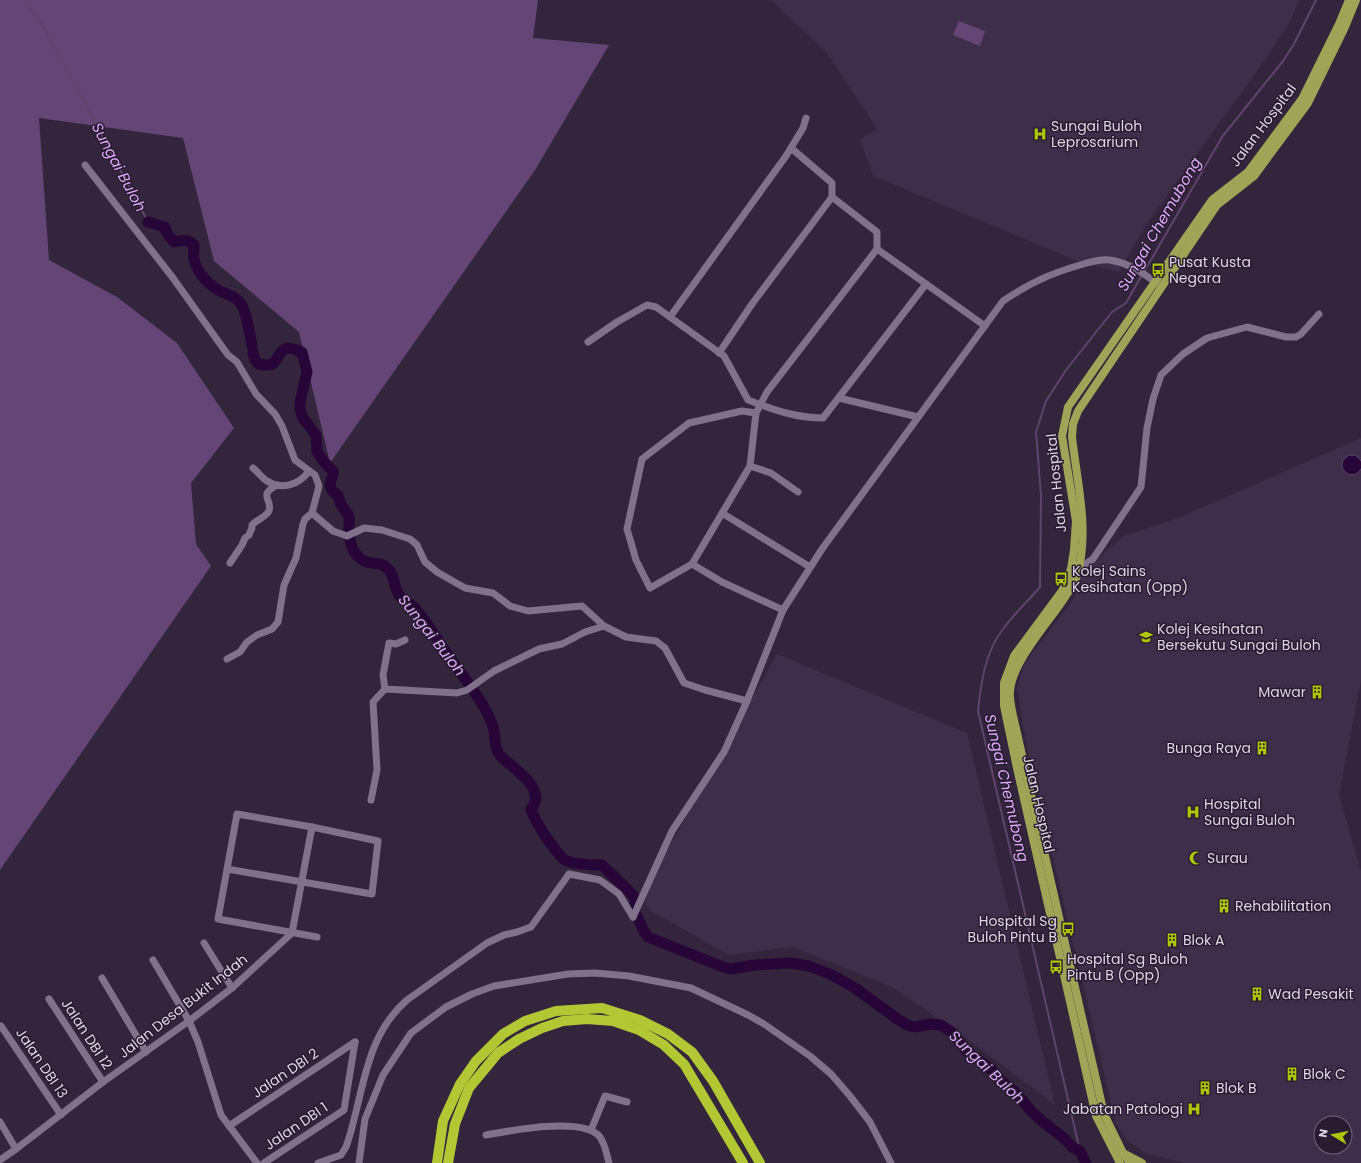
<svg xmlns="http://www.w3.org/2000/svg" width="1361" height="1163" font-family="Poppins,sans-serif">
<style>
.built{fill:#3f2e4a;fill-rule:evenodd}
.green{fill:#644676}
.water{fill:#280538;stroke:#5f446c}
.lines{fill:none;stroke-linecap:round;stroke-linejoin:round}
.stream{stroke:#5f446c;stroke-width:2}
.river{stroke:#280538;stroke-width:11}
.minor{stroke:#81718a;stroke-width:7}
.major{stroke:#9ea556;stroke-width:8}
.highway{stroke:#b1c834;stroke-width:10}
.labels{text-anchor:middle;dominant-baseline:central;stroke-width:3;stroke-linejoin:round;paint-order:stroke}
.street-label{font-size:14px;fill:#dfd6e4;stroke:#291c31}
.poi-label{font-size:14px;fill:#dfd6e4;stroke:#291c31;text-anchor:start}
.water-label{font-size:15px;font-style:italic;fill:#dbaaf8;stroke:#291c31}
</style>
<rect width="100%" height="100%" fill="#33253b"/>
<g class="built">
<path d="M765,0h534l-9,22 -25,38 -119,165 -27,47 -44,-12 -202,-84 -13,-37 17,-10 -50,-76 -55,-52z"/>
<path d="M1361,438v242l-22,115 22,76v292h-178l-39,-10 -17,-13 -11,-16 -88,-371 -11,-65 7,-24 51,-67 3,-15 29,-32 17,-14 54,-18zM1321,1123h24v24h-24z"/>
<path d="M777,654l190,79 88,372 -92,-69 -71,-49 -100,-40 -63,8 -78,-44 -8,-11 15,-33z"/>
</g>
<g class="green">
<path d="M0,0h538l-5,38 76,7 -74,125 -205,293 -31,-131 -85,-71 -31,-123 -144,-20 10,142 68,37 60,46 57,85 -43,55 5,61 15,22 -211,304z"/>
<path d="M959,21l26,10 -5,15 -27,-11z"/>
</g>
<circle class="water" cx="1352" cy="465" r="10"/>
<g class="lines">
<g class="stream">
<path d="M24,0l20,27 104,195"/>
<path d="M1144,272l78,-135 61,-76 11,-17 22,-44"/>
<path d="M1080,1151l-102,-440c3,-28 7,-59 25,-82 11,-15 25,-28 37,-42l1,-91 -5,-64 10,-31 20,-31 46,-58 14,-9 16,-28"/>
</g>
<g class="river">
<path d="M148,222l17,5 2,6 7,9c8,-2 14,-3 20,3 0,5 -1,11 0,15 4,14 16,26 28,32 7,3 14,5 19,12 6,8 9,31 11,42"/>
<path d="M253,353l2,7 4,4 7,1 7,-1c11,-15 9,-20 29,-12l5,20 -7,30v7l3,9 13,17 1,17 8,11 8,8v5"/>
<path d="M331,480l-1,6 3,6 5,3 2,8 9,13v14"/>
<path d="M350,539c1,10 7,20 17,23 9,3 14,-1 22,8 6,7 5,18 10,25 4,5 10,8 15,12 4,5 9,11 13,17 14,20 27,41 42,60"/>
<path d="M473,690c8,11 16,23 20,37 3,9 0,18 6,27 11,14 50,33 32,55 3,11 25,45 34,51 11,6 25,4 37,5l30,29 3,5v6"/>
<path d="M637,916l8,17 3,4 75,30 8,2 23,-4 36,-2 19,3 23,9 23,13 41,30 11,7 8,2 16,-3 10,1 12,8 14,19 24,17 7,9 18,15 15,18 11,10 23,18 7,8 8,4 6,12"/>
</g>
<g class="minor">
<path d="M791,148l41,35v14l45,35v17l108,77"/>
<path d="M85,165l88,113 55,77 9,7 19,32 19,20 7,12 13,34 20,15 4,11 -7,27 21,18 14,5 17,-8 18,2 28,9 7,6 8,17 12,10 28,16 28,5 17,13 18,5 54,-5 22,20 22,11 30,4 9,7 19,35 21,7 42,11"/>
<path d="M670,317l116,-161 17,-28 3,-10"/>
<path d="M588,342l29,-20 30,-17 9,2 68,49 24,44c26,10 48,18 75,18l103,-134"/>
<path d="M719,353l33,-49 80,-107"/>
<path d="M839,398l79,19"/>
<path d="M756,413l-14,-2 -53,12 -47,36 -15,70 9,31 14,28 42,-24 58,-98 6,-53 11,-21 110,-143"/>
<path d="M750,466l21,7 27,19"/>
<path d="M253,468c5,4 9,10 14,13 15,10 33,3 42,-10"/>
<path d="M722,513l88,54"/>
<path d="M230,563l12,-18 3,-7 4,-3 3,-7v-3c4,-5 14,-8 17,-14 4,-12 -12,-15 8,-26"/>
<path d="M692,564l30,18 61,28"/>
<path d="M1075,569h3l15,-10 48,-72 6,-59 6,-29 8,-24 22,-21 24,-16 40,-11 39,10h10l5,-3 18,-20"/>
<path d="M227,659l13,-7 7,-10 10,-7 15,-6 6,-7 6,-37 12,-27 7,-34 2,-5 7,-6"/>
<path d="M385,689l-2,-14 6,-32 7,1 9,-4"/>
<path d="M371,800l6,-30 -4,-68 12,-13 72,4 10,-3 27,-19 45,-22 23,-5 23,-12 19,-6"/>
<path d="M227,869l145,25 6,-53 -66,-14 -75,-13 -19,105 99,18"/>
<path d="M633,917l39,-86 52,-79 23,-51 36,-91 39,-61 181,-248c27,-18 46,-27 77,-36 10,-3 20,-6 30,-5 20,3 33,14 49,24"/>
<path d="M204,943l28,45"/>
<path d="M153,960l36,61 9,21 23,73 36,48"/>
<path d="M102,978l44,74"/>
<path d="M49,999l54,83"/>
<path d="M1,1026l60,89"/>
<path d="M0,1122l16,27"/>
<path d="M229,1126l126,-84"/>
<path d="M591,1130l14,-34 22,6"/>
<path d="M486,1135c23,-4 97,-19 114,2 5,7 7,18 9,26"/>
<path d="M0,1160l16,-11 87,-67 86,-61 43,-33 60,-55 20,-106"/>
<path d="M264,1163l80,-53 11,-68"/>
<path d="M318,1163l23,-8 5,-8c18,-51 17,-109 61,-147l80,-57 17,-8 13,-3 14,-5 38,-53 31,6 19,14 14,23"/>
<path d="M359,1163l6,-44 18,-44 28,-42 35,-26 26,-13 22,-8 74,-12 27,-1 34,3 62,12 57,27 16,9 46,32 21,18 19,22 20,26 21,41"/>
</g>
<g class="major">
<path d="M1125,1154l17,9"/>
<path d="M1120,1163l-24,-47 -79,-348 -13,-62v-23l10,-27 48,-65 9,-22 3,-19 2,-29 -14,-85 6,-29 144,-207 36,-28 54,-73 37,-75 10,-24"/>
<path d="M1130,1163l-7,-10 -19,-39 -85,-372c-3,-15 -8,-30 -9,-45 -3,-33 44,-79 60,-108 2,-4 5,-8 7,-13 13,-45 0,-94 -5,-139l1,-13 5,-13 139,-206 37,-29 54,-73 37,-76 11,-27"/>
</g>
<g class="highway">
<path d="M437,1163l6,-42 17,-37 16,-23 27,-27 22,-13 31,-10 46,-3 38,12 28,14 24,18 21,29 47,82"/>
<path d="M448,1163l7,-39 14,-36 29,-35 21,-14 23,-11 21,-7 24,-2 26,2 26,9 25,15 20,19 59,99"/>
</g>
</g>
<defs>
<g id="hospital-bare" transform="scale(1.08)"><path d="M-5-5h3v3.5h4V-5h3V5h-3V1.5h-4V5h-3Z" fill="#aec60a" stroke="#291c31" stroke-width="2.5" paint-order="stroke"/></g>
<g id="bus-bare" transform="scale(1.08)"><path d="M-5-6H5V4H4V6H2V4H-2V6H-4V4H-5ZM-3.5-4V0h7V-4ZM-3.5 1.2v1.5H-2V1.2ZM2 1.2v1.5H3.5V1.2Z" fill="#aec60a" stroke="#291c31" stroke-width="2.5" paint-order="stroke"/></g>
<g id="university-bare" transform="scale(1.08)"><path d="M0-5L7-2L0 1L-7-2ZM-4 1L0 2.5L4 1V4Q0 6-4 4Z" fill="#aec60a" stroke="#291c31" stroke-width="2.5" paint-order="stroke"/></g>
<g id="building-bare" transform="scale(1.08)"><path d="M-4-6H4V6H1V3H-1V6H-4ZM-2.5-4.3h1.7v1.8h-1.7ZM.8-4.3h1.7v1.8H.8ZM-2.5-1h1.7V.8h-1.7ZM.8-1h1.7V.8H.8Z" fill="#aec60a" stroke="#291c31" stroke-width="2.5" paint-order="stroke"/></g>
<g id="mosque-bare" transform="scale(1.08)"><path d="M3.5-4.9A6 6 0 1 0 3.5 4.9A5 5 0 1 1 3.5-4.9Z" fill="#aec60a" stroke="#291c31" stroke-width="2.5" paint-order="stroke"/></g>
</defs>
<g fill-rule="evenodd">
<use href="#hospital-bare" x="1040" y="134"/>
<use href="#bus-bare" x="1158" y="270"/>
<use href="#bus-bare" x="1061" y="579"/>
<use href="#university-bare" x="1146" y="637"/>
<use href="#building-bare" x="1317" y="692"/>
<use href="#building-bare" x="1262" y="748"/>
<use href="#hospital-bare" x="1193" y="812"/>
<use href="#mosque-bare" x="1196" y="858"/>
<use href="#building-bare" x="1224" y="906"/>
<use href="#bus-bare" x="1068" y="929"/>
<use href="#building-bare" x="1172" y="940"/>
<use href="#bus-bare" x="1056" y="967"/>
<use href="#building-bare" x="1257" y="994"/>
<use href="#building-bare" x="1292" y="1074"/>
<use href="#building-bare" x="1205" y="1088"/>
<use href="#hospital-bare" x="1194" y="1109"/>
</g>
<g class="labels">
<g class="street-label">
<text transform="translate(1263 125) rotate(-53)">Jalan Hospital</text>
<text transform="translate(1056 483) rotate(-96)">Jalan Hospital</text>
<text transform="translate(1039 804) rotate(77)">Jalan Hospital</text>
<text transform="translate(183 1006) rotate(-38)">Jalan Desa Bukit Indah</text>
<text transform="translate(87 1034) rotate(57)">Jalan DBI 12</text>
<text transform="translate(42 1063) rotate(56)">Jalan DBI 13</text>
<text transform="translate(285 1073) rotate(-34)">Jalan DBI 2</text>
<text transform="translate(296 1126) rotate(-34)">Jalan DBI 1</text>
</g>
<g class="poi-label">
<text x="1051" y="126">Sungai Buloh<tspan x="1051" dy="16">Leprosarium</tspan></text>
<text x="1169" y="262">Pusat Kusta<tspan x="1169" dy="16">Negara</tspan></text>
<text x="1072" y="571">Kolej Sains<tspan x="1072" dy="16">Kesihatan (Opp)</tspan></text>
<text x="1157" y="629">Kolej Kesihatan<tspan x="1157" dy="16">Bersekutu Sungai Buloh</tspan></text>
<text x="1306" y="692" text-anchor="end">Mawar</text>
<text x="1251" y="748" text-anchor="end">Bunga Raya</text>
<text x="1204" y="804">Hospital<tspan x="1204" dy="16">Sungai Buloh</tspan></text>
<text x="1207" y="858">Surau</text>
<text x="1235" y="906">Rehabilitation</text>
<text x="1057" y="921" text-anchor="end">Hospital Sg<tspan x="1057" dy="16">Buloh Pintu B</tspan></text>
<text x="1183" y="940">Blok A</text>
<text x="1067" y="959">Hospital Sg Buloh<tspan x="1067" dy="16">Pintu B (Opp)</tspan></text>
<text x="1268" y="994">Wad Pesakit</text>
<text x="1303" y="1074">Blok C</text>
<text x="1216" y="1088">Blok B</text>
<text x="1183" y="1109" text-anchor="end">Jabatan Patologi</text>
</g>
<g class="water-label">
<text transform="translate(119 167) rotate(62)">Sungai Buloh</text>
<text transform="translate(1159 224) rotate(-60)">Sungai Chemubong</text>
<text transform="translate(432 635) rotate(52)">Sungai Buloh</text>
<text transform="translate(1007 788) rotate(77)">Sungai Chemubong</text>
<text transform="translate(987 1067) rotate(44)">Sungai Buloh</text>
</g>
</g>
<g transform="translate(1333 1135) rotate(280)"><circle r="19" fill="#291c31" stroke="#726679"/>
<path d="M0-3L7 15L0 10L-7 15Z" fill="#aec60a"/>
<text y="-6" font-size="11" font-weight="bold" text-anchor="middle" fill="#dfd6e4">N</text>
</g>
</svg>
